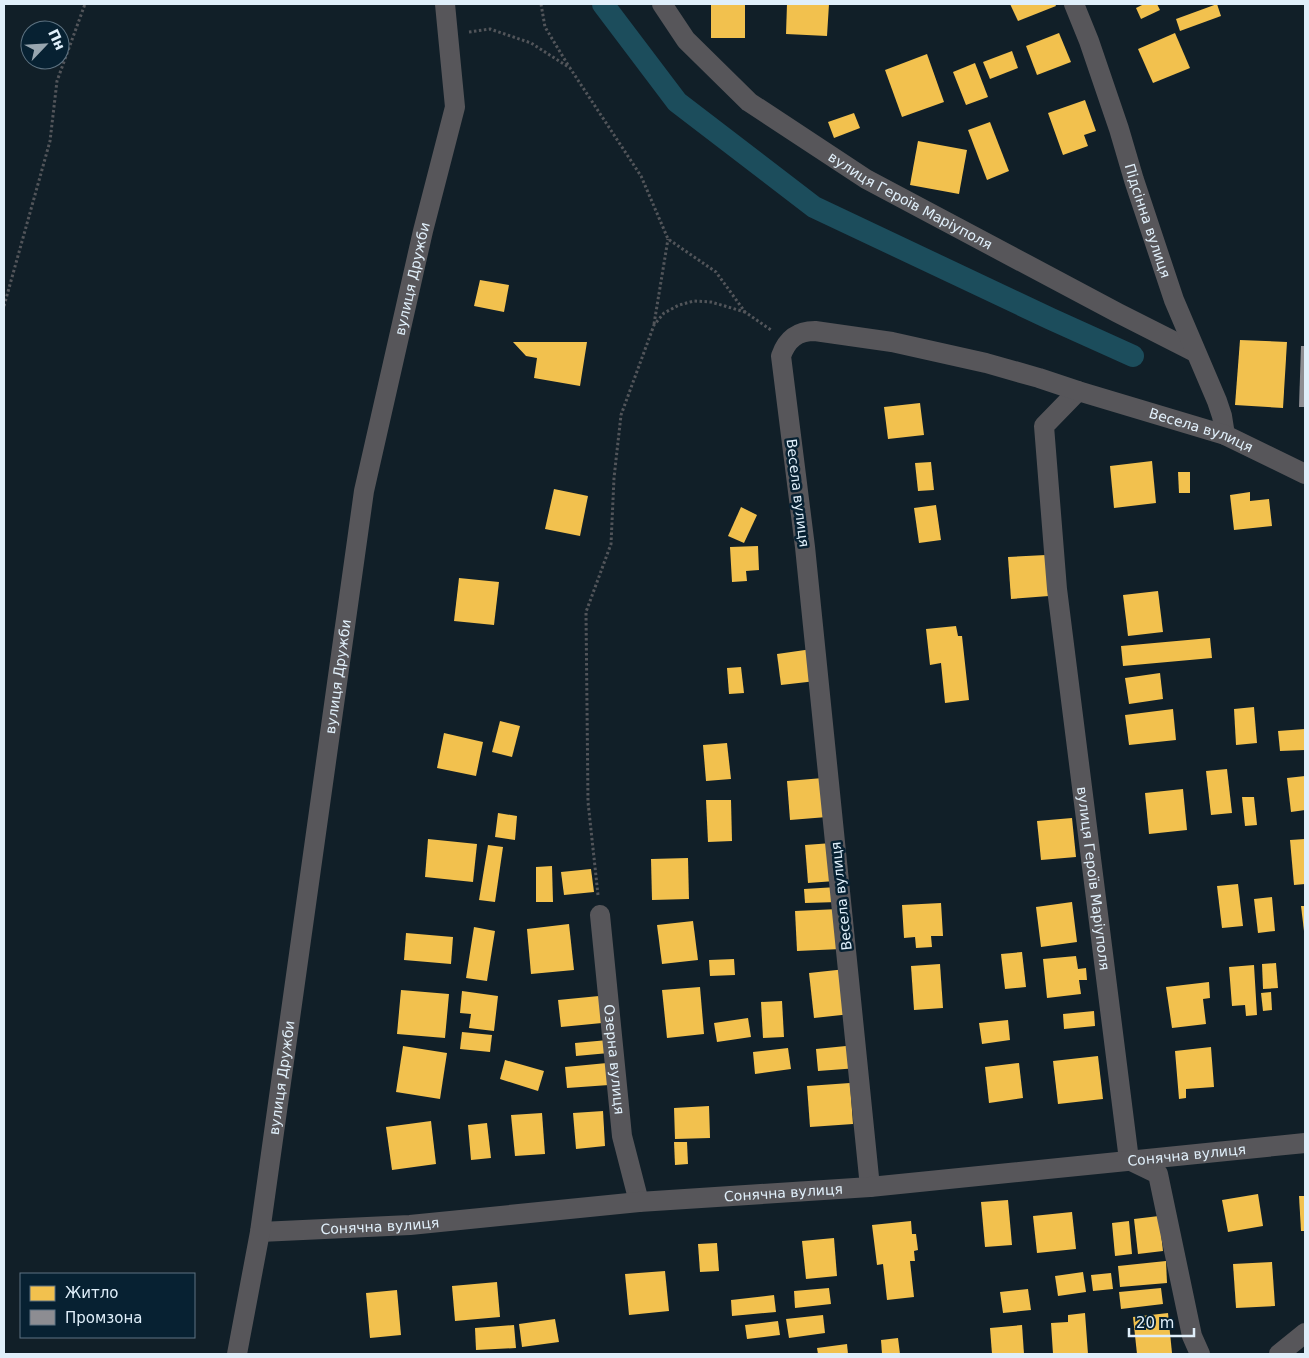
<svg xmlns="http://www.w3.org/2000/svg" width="1309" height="1358" font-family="'DejaVu Sans',sans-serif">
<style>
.homes{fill:#f2c14e}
.industry{fill:#8d8d92}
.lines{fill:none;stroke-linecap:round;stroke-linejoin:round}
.canal{stroke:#1c4d5c;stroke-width:22}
.path{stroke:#52555a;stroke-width:3;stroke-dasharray:2.5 2.5;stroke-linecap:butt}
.street{stroke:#57565a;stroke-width:20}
.labels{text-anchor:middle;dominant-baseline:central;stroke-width:5;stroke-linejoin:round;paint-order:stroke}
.street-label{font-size:14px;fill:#e0effa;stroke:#072132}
</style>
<rect width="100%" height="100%" fill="#111f28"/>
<g class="homes">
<rect x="711" y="4" width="34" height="34"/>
<path d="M787,4h42l-2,32 -41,-2z"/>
<path d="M1010,4h45l1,2 -38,15z"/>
<path d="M1144,4h13l3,6 -19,9 -5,-11z"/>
<path d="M1217,4l4,12 -41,15 -4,-12z"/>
<path d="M1059,33l12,29 -34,13 -11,-29z"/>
<path d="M1175,33l15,35 -37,15 -15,-34z"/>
<path d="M1012,51l6,17 -28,11 -7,-17z"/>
<path d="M927,54l17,48 -42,15 -17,-47z"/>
<path d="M975,63l13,34 -22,8 -13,-33z"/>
<path d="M1085,100l11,31 -12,4 4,11 -25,9 -15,-42z"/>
<path d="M854,113l6,15 -26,10 -6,-16z"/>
<path d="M990,122l19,49 -22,9 -19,-50z"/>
<path d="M918,141l49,9 -8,44 -49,-9z"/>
<path d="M480,280l29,5 -5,27 -30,-6z"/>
<path d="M1240,340l47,2 -4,66 -48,-3z"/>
<path d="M513,342h74l-7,44 -46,-8 3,-20 -11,-2z"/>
<path d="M920,403l4,32 -36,4 -4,-32z"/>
<path d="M1152,461l4,42 -42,5 -4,-42z"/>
<path d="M931,462l3,28 -16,1 -3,-28z"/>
<path d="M1178,472h12v21h-11z"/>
<path d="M554,489l34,7 -8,40 -35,-7z"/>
<path d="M1250,492v9l19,-2 3,27 -38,4 -4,-35z"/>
<path d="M936,505l5,35 -22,3 -5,-35z"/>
<path d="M741,507l16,8 -13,28 -16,-7z"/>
<path d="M758,546l1,24 -13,1 1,10 -15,1 -2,-35z"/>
<path d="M1046,555l3,41 -38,3 -3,-42z"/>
<path d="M459,578l40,4 -5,43 -40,-4z"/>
<path d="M1158,591l5,41 -35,4 -5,-41z"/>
<path d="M956,626l2,10h4l7,64 -24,3 -4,-40 -11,2 -4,-36z"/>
<path d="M1210,638l2,20 -89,8 -2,-20z"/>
<path d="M812,649l4,32 -35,4 -4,-31z"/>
<path d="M741,667l3,26 -15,1 -2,-26z"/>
<path d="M1160,673l3,26 -34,5 -4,-26z"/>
<path d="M1254,707l3,36 -21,2 -2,-36z"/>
<path d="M1173,709l3,31 -47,5 -4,-30z"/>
<path d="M500,721l20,5 -8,31 -20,-5z"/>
<path d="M1305,729v21l-25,1 -2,-20z"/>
<path d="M444,733l39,9 -7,34 -39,-8z"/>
<path d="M727,743l4,36 -25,2 -3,-36z"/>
<path d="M1227,769l5,44 -21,2 -5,-44z"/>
<path d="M1305,776v34l-14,2 -4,-34z"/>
<path d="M823,778l4,39 -37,3 -3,-39z"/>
<path d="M1183,789l4,41 -38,4 -4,-41z"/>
<path d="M1242,797h12l3,28 -12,1z"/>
<path d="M706,800h25l1,41 -24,1z"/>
<path d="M498,813l19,3 -2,24 -20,-3z"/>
<path d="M1072,818l4,39 -35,3 -4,-39z"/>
<path d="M428,839l49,5 -4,38 -48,-5z"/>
<path d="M1305,839v45l-11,1 -4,-45z"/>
<path d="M832,843l3,38 -27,2 -3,-38z"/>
<path d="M488,845l15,2 -8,55 -16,-2z"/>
<path d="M688,858l1,41 -37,1 -1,-41z"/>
<path d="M552,866l1,36h-17v-35z"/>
<path d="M591,869l3,23 -30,3 -3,-23z"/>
<path d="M1238,884l5,42 -21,2 -5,-42z"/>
<path d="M837,887l1,15 -33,1 -1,-14z"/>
<path d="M1272,897l3,34 -17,2 -4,-34z"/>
<path d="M1072,902l5,40 -36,5 -5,-40z"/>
<path d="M941,903l2,33h-12l1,11 -16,1 -1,-11 -11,1 -2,-33z"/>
<path d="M1301,906h4v25h-1z"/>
<path d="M839,909l2,40 -44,2 -2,-40z"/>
<path d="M693,921l5,39 -36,4 -5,-39z"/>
<path d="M569,924l5,46 -43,4 -4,-45z"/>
<path d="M474,927l21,4 -8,50 -21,-3z"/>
<path d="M406,933l47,4 -2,27 -47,-4z"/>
<path d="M1022,952l4,35 -21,2 -4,-35z"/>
<path d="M1076,956l2,13 8,-1 1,12h-8l2,14 -34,4 -4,-39z"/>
<path d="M734,959l1,16 -25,1 -1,-16z"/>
<path d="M1276,963l2,25 -15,1 -1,-25z"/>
<path d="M940,964l3,44 -29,2 -3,-44z"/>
<path d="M1254,965l3,50 -11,1 -1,-11 -13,1 -3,-39z"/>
<path d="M846,969l5,45 -37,4 -5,-45z"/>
<path d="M1209,982l1,16 -7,1 3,25 -34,4 -6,-41z"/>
<path d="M700,987l4,47 -37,4 -5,-48z"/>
<path d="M401,990l48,4 -4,44 -48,-4z"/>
<path d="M462,991l36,5 -4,35 -25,-3 2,-14 -11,-1z"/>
<path d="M1271,992l1,18 -9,1 -2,-18z"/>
<path d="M599,996l3,27 -41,4 -3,-27z"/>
<path d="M782,1001l2,36 -21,1 -2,-36z"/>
<path d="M1094,1011l1,15 -31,3 -1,-15z"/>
<path d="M748,1018l3,19 -34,5 -3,-19z"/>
<path d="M1008,1020l2,20 -28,4 -3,-21z"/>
<path d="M462,1032l30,3 -2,17 -30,-3z"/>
<path d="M608,1040l1,13 -33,3 -1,-13z"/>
<path d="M856,1045l2,23 -40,3 -2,-22z"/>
<path d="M403,1046l44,7 -7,46 -44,-7z"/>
<path d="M1211,1047l3,40 -28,2v9l-7,1 -4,-48z"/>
<path d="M788,1048l3,21 -36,5 -2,-22z"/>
<path d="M1098,1056l5,43 -45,5 -5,-43z"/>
<path d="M505,1060l39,11 -6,20 -38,-12z"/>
<path d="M607,1063l2,22 -42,3 -2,-21z"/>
<path d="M1019,1063l4,35 -34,5 -4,-36z"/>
<path d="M850,1083l3,41 -43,3 -3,-41z"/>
<path d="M709,1106l1,32 -35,1 -1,-31z"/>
<path d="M603,1111l2,35 -29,3 -3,-36z"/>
<path d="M542,1113l3,41 -30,2 -4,-41z"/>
<path d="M431,1121l5,43 -44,6 -6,-43z"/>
<path d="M487,1123l4,35 -20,2 -3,-35z"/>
<path d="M674,1142h13l1,22 -13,1z"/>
<path d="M1258,1194l5,32 -35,6 -6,-32z"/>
<path d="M1299,1196h6v35h-4z"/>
<path d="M1008,1200l4,45 -27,2 -4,-45z"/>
<path d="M1072,1212l4,37 -39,4 -4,-37z"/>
<path d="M1159,1216l4,35 -25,3 -4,-35z"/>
<path d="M911,1221l1,13h4l2,16 -4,1 1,10h-5l4,36 -27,3 -4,-36 -6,1 -5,-40z"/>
<path d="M1129,1221l3,33 -17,2 -3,-33z"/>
<path d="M834,1238l3,38 -31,3 -4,-38z"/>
<path d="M717,1243l2,28 -19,1 -2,-28z"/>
<path d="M1166,1261l1,22 -47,4 -2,-21z"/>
<path d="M1272,1262l3,44 -39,2 -3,-44z"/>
<path d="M665,1271l4,40 -40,4 -4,-41z"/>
<path d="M1083,1272l3,20 -28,4 -3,-20z"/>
<path d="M1111,1273l2,16 -20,2 -2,-16z"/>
<path d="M497,1282l3,35 -45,4 -3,-35z"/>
<path d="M829,1288l2,16 -36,4 -1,-17z"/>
<path d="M1161,1288l2,16 -42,5 -2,-17z"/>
<path d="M1028,1289l3,21 -28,3 -3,-21z"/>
<path d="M397,1290l4,45 -31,3 -4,-45z"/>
<path d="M774,1295l2,17 -44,4 -1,-16z"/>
<path d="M1085,1313l3,41h-35l-2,-31 17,-1v-7z"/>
<path d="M1168,1313l4,40 -35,1 -4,-37z"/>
<path d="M823,1315l2,18 -36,5 -3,-19z"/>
<path d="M555,1319l4,23 -37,5 -3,-23z"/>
<path d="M778,1321l2,14 -33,4 -2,-14z"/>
<path d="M514,1325l2,23 -40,2 -1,-22z"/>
<path d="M1022,1325l2,29h-32l-2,-26z"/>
<path d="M898,1338l2,16h-18l-1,-14z"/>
<path d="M847,1344l1,10h-30l-1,-6z"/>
</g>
<path class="industry" d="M1301,346h4v61h-6z"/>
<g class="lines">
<path class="canal" d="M603,4l74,98 137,105 237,112 82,37"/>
<g class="path">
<path d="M541,4l4,23 23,38"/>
<path d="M469,32l21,-3 41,14 39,25 71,108 27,63 48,33 29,40 26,18"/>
<path d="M4,306l46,-165 7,-60 28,-77"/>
<path d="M654,324l14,-85"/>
<path d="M598,895l-10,-93 -2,-190 25,-68 3,-66 7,-63 33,-90 10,-12 15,-8 15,-4 17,1 34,10"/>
</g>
<g class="street">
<path id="s1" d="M662,4l24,36 63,62 117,77 252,134 77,39"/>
<path id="s2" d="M1074,4l15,37 30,88 15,51 40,120 43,101 5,15 3,19"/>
<path id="s3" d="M1078,391l-34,35 13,163 72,571 29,14 34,162 8,18"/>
<path id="s4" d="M600,915l22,221 17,66"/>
<path id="s5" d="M870,1187l-65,-640 -24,-191c6,-17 16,-25 34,-25l77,11 94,21 53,15 39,13 147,44 80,39"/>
<path id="s6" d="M260,1232l150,-7 229,-23 231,-15 435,-44"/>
<path id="s7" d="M237,1354l23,-122 104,-741 59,-260 32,-124 -10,-103"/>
<path d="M1279,1354l26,-21"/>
</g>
</g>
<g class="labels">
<g class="street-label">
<text stroke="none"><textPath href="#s1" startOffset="321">вулиця Героїв Маріуполя</textPath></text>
<text stroke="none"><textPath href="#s2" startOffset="229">Підсінна вулиця</textPath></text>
<text stroke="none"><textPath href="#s7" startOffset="1090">вулиця Дружби</textPath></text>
<text stroke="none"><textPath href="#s5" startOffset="1281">Весела вулиця</textPath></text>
<text transform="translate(798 493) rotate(83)">Весела вулиця</text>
<text stroke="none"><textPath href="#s7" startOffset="685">вулиця Дружби</textPath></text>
<text stroke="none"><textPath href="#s3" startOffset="504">вулиця Героїв Маріуполя</textPath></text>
<text transform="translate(841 896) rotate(-96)">Весела вулиця</text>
<text stroke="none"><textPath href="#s4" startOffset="145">Озерна вулиця</textPath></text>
<text stroke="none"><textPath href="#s7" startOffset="280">вулиця Дружби</textPath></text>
<text stroke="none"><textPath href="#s6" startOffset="930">Сонячна вулиця</textPath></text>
<text stroke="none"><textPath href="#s6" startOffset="525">Сонячна вулиця</textPath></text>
<text stroke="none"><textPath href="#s6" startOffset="120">Сонячна вулиця</textPath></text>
</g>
</g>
<rect width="1309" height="1358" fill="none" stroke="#e0effa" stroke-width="10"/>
<rect x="20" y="1273" width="175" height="65" fill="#072132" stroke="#5e7382"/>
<rect x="30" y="1286" width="25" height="15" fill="#f2c14e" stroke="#5e7382"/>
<text x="65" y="1298" font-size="15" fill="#e0effa">Житло</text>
<rect x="30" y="1310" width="25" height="15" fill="#8d8d92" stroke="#5e7382"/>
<text x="65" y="1323" font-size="15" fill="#e0effa">Промзона</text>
<g transform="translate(45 45) rotate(65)"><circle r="24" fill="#072132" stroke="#5e7382"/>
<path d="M0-4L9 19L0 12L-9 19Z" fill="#98a6b0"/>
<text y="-8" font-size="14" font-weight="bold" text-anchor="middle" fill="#e0effa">Пн</text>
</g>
<path d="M1129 1328v8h65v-8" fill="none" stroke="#e0effa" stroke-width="2.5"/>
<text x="1136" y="1328" font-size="15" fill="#e0effa" stroke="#072132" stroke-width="4" paint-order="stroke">20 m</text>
</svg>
